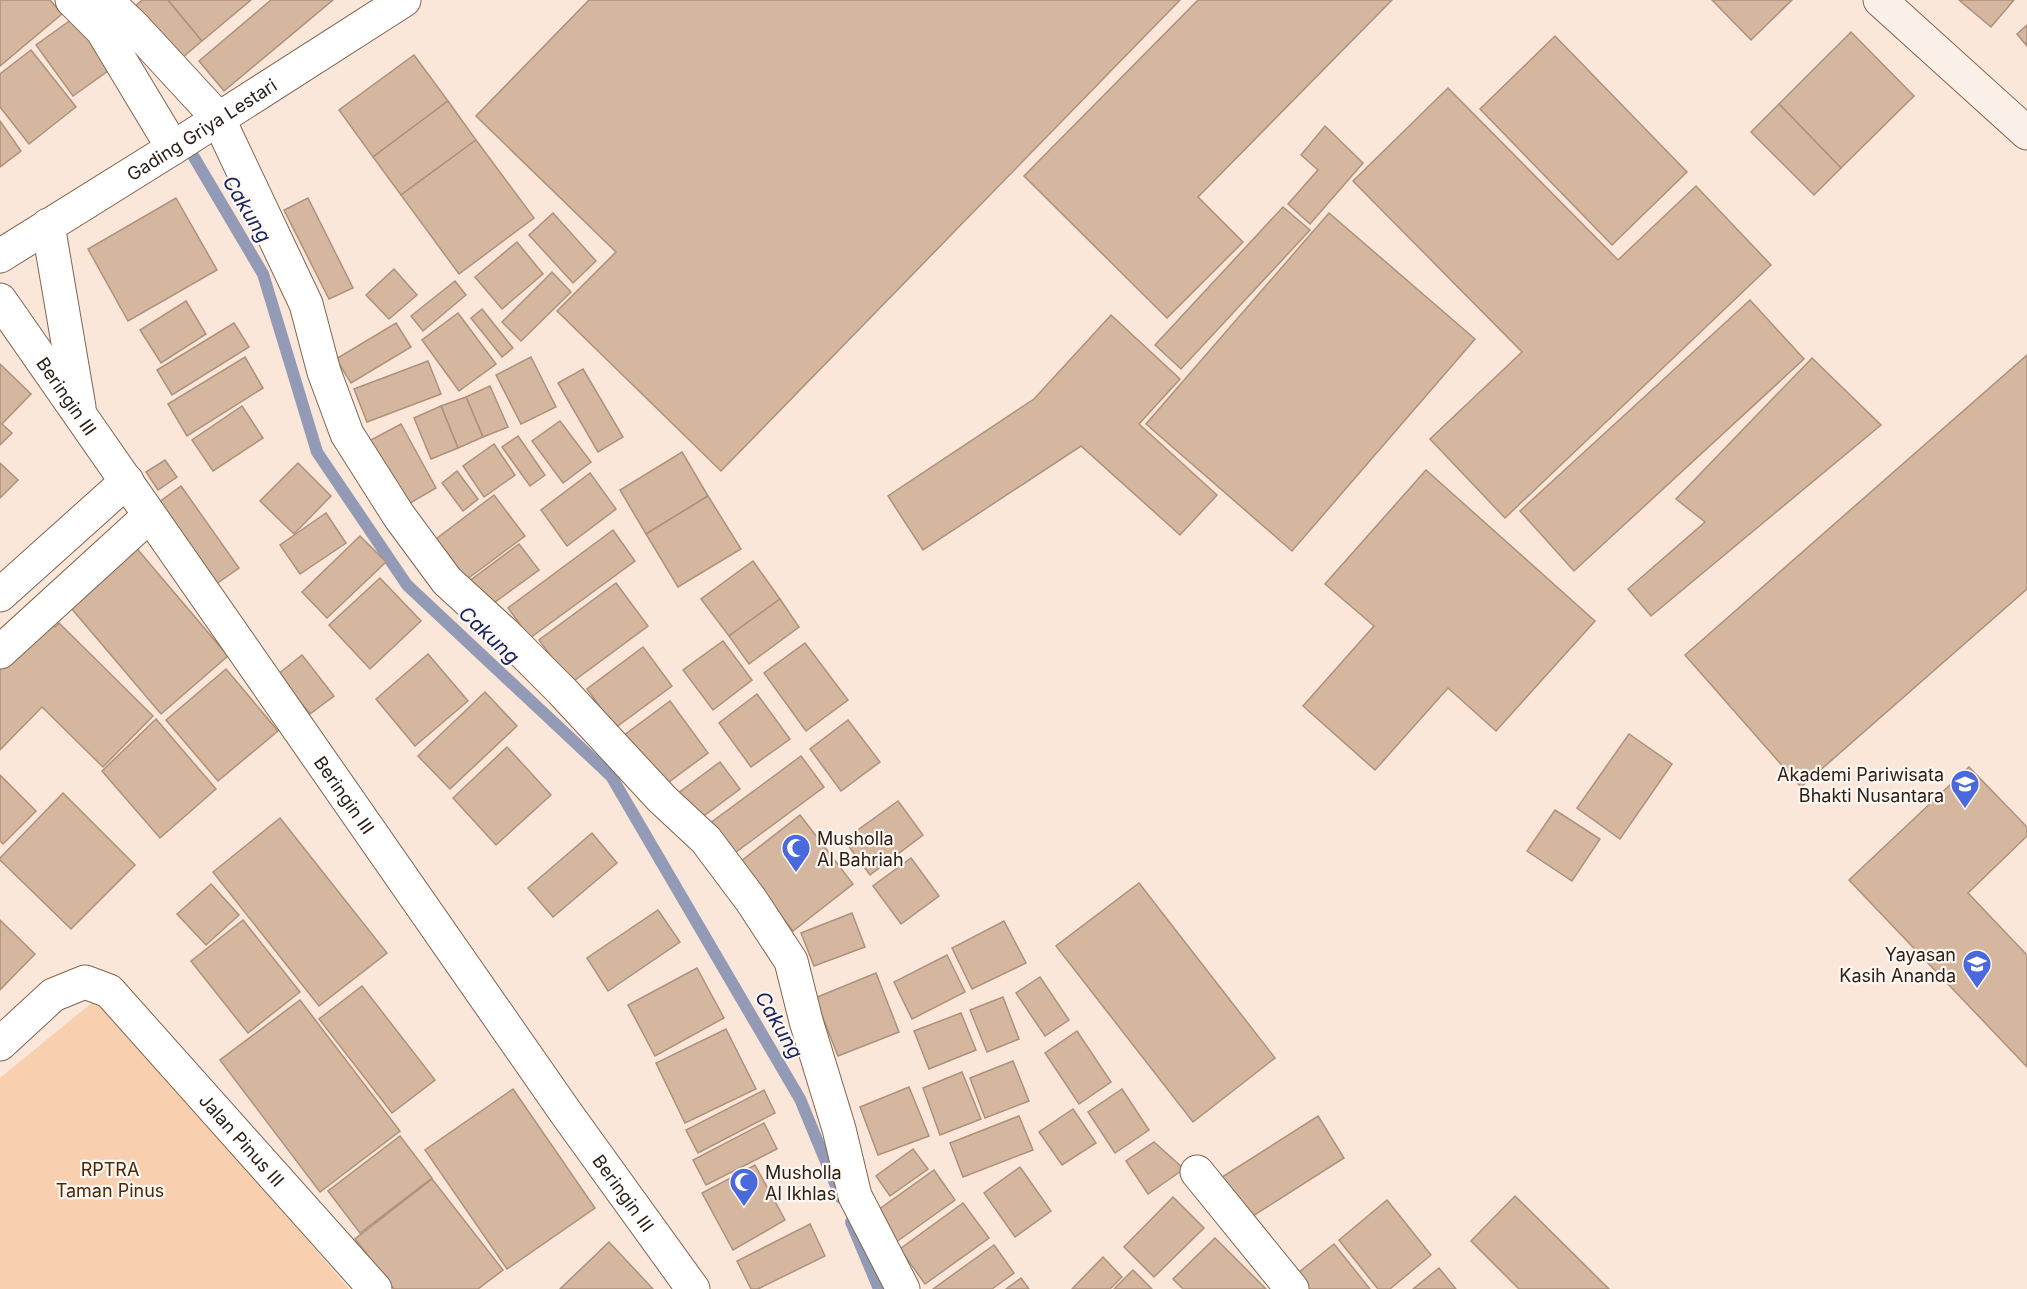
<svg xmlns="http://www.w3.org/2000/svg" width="2027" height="1289" font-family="Inter,sans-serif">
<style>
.green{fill:#f8cfaf}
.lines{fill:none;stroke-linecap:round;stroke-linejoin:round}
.stream{stroke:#929ab6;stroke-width:12}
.building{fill:#d5b7a0;stroke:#ae917a;stroke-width:1.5}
.minor-casing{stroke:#806550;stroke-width:35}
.secondary-casing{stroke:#806550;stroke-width:35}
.minor{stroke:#fff;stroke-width:33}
.secondary{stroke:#fbf0e7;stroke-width:33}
.labels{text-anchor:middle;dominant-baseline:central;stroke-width:4.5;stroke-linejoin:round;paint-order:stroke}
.street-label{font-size:18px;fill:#2c2017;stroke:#fef7f2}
.poi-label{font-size:18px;fill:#2c2017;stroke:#fef7f2;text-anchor:end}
.park-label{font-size:18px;fill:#492808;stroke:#fef7f2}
.water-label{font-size:20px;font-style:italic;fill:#152360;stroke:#fef7f2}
</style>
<rect width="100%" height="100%" fill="#fae7d9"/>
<path class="green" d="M99,997l250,292h-349v-211z"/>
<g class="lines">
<g class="stream">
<path d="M185,142l78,132 54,178 90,133 204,191 189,323 41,99"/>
<path d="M851,1222l28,67"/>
</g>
</g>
<g class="building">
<path d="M0,0h50l12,14 -62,52z"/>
<path d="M142,0h26l34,41 -26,22 -45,-53z"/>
<path d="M168,0h83l-49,41z"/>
<path d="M271,0h62l-109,91 -25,-30z"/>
<path d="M589,0h591l-459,471 -164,-160 59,-59 -140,-136z"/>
<path d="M1198,0h194l-194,197 45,45 -76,76 -143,-142z"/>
<path d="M1712,0h80l-41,40z"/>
<path d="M1959,0h55l-23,27z"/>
<path d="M75,17l37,51 -39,28 -37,-51z"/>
<path d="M2027,25v21l-10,-12z"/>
<path d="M1851,32l63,64 -73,72 -62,-64z"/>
<path d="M1555,36l132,136 -75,73 -132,-136z"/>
<path d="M31,50l45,57 -47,37 -29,-37v-33z"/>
<path d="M414,55l34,46 -75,56 -34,-47z"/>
<path d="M1448,88l170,172 78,-74 75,79 -266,253 -75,-79 92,-87 -169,-171z"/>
<path d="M448,101l28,39 -75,55 -28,-38z"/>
<path d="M1779,104l62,64 -27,27 -63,-63z"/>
<path d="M0,121l21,30 -21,16z"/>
<path d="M1325,126l38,37 -53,61 -22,-20 30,-34 -17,-15z"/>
<path d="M476,140l58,78 -75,56 -58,-79z"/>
<path d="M176,198l41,72 -89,51 -40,-72z"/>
<path d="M308,198l45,90 -24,11 -45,-89z"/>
<path d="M1283,207l27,23 -129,139 -26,-24z"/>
<path d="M553,213l43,48 -23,22 -44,-48z"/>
<path d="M1329,213l146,126 -183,212 -146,-127z"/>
<path d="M517,242l26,32 -41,35 -27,-32z"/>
<path d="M394,269l23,26 -28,24 -23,-24z"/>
<path d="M552,272l19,20 -50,49 -19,-19z"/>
<path d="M455,281l11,14 -43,36 -12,-15z"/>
<path d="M1750,300l54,59 -230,212 -54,-60z"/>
<path d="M186,301l20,33 -45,29 -21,-33z"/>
<path d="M482,309l31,39 -11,9 -31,-39z"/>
<path d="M458,313l38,51 -37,27 -37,-51z"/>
<path d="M1111,315l69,64 -41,45 78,71 -37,40 -99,-89 -158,104 -35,-54 146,-97z"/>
<path d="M234,323l15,24 -77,48 -15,-25z"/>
<path d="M396,323l15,24 -60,36 -15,-24z"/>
<path d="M2027,355v234l-226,198 -116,-132z"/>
<path d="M245,357l18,31 -76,48 -19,-32z"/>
<path d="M531,357l25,50 -35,17 -25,-49z"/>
<path d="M1812,358l69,67 -230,191 -23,-27 77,-67 -29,-23z"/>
<path d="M428,361l13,33 -74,28 -13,-33z"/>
<path d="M0,364l31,30 -29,30 10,9 -12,12z"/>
<path d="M583,369l40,68 -25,15 -40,-69z"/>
<path d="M490,386l18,41 -25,10 -17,-40z"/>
<path d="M466,397l17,40 -25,11 -17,-42z"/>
<path d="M242,406l21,32 -50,33 -21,-31z"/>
<path d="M441,406l17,42 -27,11 -17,-41z"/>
<path d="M560,421l31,41 -28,21 -31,-42z"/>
<path d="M401,424l35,64 -31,18 -36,-65z"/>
<path d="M518,436l27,39 -15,11 -28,-39z"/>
<path d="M494,444l21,31 -31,22 -21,-31z"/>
<path d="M682,452l26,44 -62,38 -26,-44z"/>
<path d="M165,460l12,17 -19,13 -12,-18z"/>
<path d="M0,463l18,17 -18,18z"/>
<path d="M298,463l33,33 -37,38 -34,-33z"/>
<path d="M1426,470l169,151 -99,110 -48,-43 -73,82 -72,-64 71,-80 -49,-42z"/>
<path d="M457,471l21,28 -15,12 -21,-28z"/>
<path d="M590,473l26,36 -49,37 -26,-36z"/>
<path d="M181,486l58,82 -30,21 -58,-81z"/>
<path d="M494,495l31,41 -59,44 -30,-41z"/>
<path d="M708,496l33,53 -63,38 -32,-53z"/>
<path d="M326,513l20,30 -46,31 -20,-29z"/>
<path d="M613,530l22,31 -105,77 -22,-30z"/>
<path d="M360,536l26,26 -59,56 -25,-26z"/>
<path d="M133,544l95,112 -67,58 -95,-112z"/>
<path d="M519,544l20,26 -52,38 -19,-26z"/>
<path d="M753,561l27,38 -51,37 -28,-37z"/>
<path d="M380,578l41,43 -51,48 -41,-44z"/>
<path d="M616,583l32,43 -77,57 -32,-43z"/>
<path d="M780,599l19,28 -50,37 -20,-28z"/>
<path d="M48,620l7,7 4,-4 94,93 -50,51 -61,-60 -42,43v-81z"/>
<path d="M723,641l29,39 -39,30 -30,-40z"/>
<path d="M805,643l43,57 -42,31 -42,-58z"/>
<path d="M643,647l29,39 -57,42 -28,-39z"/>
<path d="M428,654l40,47 -53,45 -39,-47z"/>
<path d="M302,655l32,41 -24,18 -32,-40z"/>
<path d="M226,669l52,62 -60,50 -52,-61z"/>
<path d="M485,692l32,34 -67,63 -32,-33z"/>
<path d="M757,694l33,45 -39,28 -32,-44z"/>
<path d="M670,701l38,52 -47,35 -38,-52z"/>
<path d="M156,719l60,70 -56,49 -58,-67z"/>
<path d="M848,720l32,42 -39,29 -31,-42z"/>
<path d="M1629,734l43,30 -52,75 -43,-31z"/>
<path d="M507,747l44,48 -55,50 -43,-47z"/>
<path d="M801,756l23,31 -92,68 -23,-31z"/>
<path d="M720,762l20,27 -43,32 -20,-27z"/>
<path d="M1969,767l58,60v9l-59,57 59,62v112l-178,-187z"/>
<path d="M0,775l36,36 -33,33 -3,-3z"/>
<path d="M63,793l72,72 -64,64 -71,-69v-2z"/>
<path d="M898,801l25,34 -53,40 -26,-35z"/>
<path d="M1555,810l45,29 -28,42 -45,-30z"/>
<path d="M800,815l53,69 -60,47 -53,-69z"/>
<path d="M280,818l107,135 -68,53 -106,-134z"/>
<path d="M592,833l25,30 -64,54 -25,-29z"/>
<path d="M911,858l28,38 -38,28 -28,-38z"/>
<path d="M1139,883l136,175 -82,64 -137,-176z"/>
<path d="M211,884l28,31 -33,30 -29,-31z"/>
<path d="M658,910l22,32 -72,49 -21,-33z"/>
<path d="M852,913l13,34 -51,19 -13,-33z"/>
<path d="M0,920l35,34 -35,36z"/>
<path d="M243,920l57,72 -52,41 -57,-72z"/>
<path d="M1004,921l22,42 -54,26 -20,-41z"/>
<path d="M947,955l18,37 -53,27 -18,-37z"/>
<path d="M697,968l27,50 -69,38 -27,-51z"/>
<path d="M876,973l23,59 -61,24 -23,-58z"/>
<path d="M1040,977l29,43 -24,16 -29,-43z"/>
<path d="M362,986l73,94 -43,33 -73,-94z"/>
<path d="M1003,997l16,42 -32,13 -17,-42z"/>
<path d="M300,1000l100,131 -80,61 -100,-132z"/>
<path d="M961,1013l15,37 -47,19 -15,-38z"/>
<path d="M726,1029l30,60 -71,34 -29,-60z"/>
<path d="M1077,1031l34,51 -32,22 -34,-51z"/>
<path d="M1013,1061l16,40 -44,17 -15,-40z"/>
<path d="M962,1072l19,47 -41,16 -17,-47z"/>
<path d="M909,1087l20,49 -51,19 -18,-48z"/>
<path d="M513,1089l82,119 -88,61 -82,-119z"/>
<path d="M1122,1089l27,41 -34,23 -27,-41z"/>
<path d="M764,1090l11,23 -77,40 -12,-23z"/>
<path d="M1073,1109l23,34 -34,22 -23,-33z"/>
<path d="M1019,1116l14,34 -70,27 -13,-34z"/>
<path d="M1318,1116l26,42 -99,63 -26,-42z"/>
<path d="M764,1123l13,26 -71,36 -13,-25z"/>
<path d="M400,1136l32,42 -72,55 -32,-42z"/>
<path d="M1154,1142l30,27 -36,25 -22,-33z"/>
<path d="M913,1149l15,20 -38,27 -14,-20z"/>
<path d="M755,1165l30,55 -52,30 -31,-57z"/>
<path d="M1020,1167l31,44 -36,26 -31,-44z"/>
<path d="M934,1170l21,30 -63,45 -21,-30z"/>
<path d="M432,1179l71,91 -25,19h-84l-39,-50z"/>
<path d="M1515,1196l94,93h-90l-48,-48z"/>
<path d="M1173,1197l31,31 -50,49 -30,-30z"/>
<path d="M1387,1200l44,55 -41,34h-12l-39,-49z"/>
<path d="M963,1203l26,35 -64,46 -25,-35z"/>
<path d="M810,1224l15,32 -67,33h-7l-14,-28z"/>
<path d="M1215,1238l51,51h-83l-10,-10z"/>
<path d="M609,1242l44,47h-93z"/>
<path d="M1334,1244l36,45h-67l-10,-12z"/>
<path d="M994,1245l20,28 -22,16h-59z"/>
<path d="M1103,1257l19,20 -12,12h-38z"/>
<path d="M1439,1268l17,21h-43z"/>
<path d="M1133,1270l19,19h-38z"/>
<path d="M1021,1278l8,11h-23z"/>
</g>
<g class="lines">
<g class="minor-casing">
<g id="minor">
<path d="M72,0l30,30 71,118"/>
<path d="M106,0l28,27 84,91 88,186 18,68 23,62 52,82 48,65 58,53 57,57 100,108 44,41 45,60 40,61 15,60 33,108 16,67 48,93"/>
<path d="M48,225l31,182"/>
<path id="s1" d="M0,256l173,-108 231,-148"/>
<path id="s2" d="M0,300l566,813 127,176"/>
<path d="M0,595l127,-114"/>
<path d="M0,652l149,-136"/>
<path id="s3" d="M0,1044l53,-49 32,-13 24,9 266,298"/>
<path d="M1197,1172l95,117"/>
</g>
</g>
<g class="secondary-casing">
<path id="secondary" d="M1880,0l147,133"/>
</g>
<use href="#minor" class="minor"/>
<use href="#secondary" class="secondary"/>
</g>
<defs>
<g id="university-pin" transform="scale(1.5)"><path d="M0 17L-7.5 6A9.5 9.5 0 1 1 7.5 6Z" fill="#4a69dd" stroke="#fef7f2"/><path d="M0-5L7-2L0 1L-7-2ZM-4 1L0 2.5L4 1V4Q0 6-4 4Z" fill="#fff"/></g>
<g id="mosque-pin" transform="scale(1.5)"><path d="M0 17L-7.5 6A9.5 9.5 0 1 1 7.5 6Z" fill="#4a69dd" stroke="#fef7f2"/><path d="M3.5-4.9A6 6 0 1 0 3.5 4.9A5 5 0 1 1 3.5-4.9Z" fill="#fff"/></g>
<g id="school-pin" transform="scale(1.5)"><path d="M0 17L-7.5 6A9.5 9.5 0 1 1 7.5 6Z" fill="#4a69dd" stroke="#fef7f2"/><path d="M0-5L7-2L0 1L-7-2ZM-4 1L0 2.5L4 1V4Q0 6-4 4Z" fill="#fff"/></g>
</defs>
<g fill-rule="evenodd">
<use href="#university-pin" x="1965" y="784"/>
<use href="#mosque-pin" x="796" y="848"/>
<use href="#school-pin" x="1977" y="964"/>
<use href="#mosque-pin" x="744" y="1182"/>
</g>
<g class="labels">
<g class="street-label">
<text stroke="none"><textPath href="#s1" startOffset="238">Gading Griya Lestari</textPath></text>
<text stroke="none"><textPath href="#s2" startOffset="117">Beringin III</textPath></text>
<text stroke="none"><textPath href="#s2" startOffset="603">Beringin III</textPath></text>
<text stroke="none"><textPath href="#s3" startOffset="332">Jalan Pinus III</textPath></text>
<text stroke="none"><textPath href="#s2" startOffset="1089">Beringin III</textPath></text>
</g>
<g class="poi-label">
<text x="1944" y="774">Akademi Pariwisata<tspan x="1944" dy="21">Bhakti Nusantara</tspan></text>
<text x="817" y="838" text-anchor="start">Musholla<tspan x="817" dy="21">Al Bahriah</tspan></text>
<text x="1956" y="954">Yayasan<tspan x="1956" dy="21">Kasih Ananda</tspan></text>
<text x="765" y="1172" text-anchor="start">Musholla<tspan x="765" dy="21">Al Ikhlas</tspan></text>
</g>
<g class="park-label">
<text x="110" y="1169">RPTRA<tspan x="110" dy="21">Taman Pinus</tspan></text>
</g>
<g class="water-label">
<text transform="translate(247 209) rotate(59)">Cakung</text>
<text transform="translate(489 635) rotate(43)">Cakung</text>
<text transform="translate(779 1025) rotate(60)">Cakung</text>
</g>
</g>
</svg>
